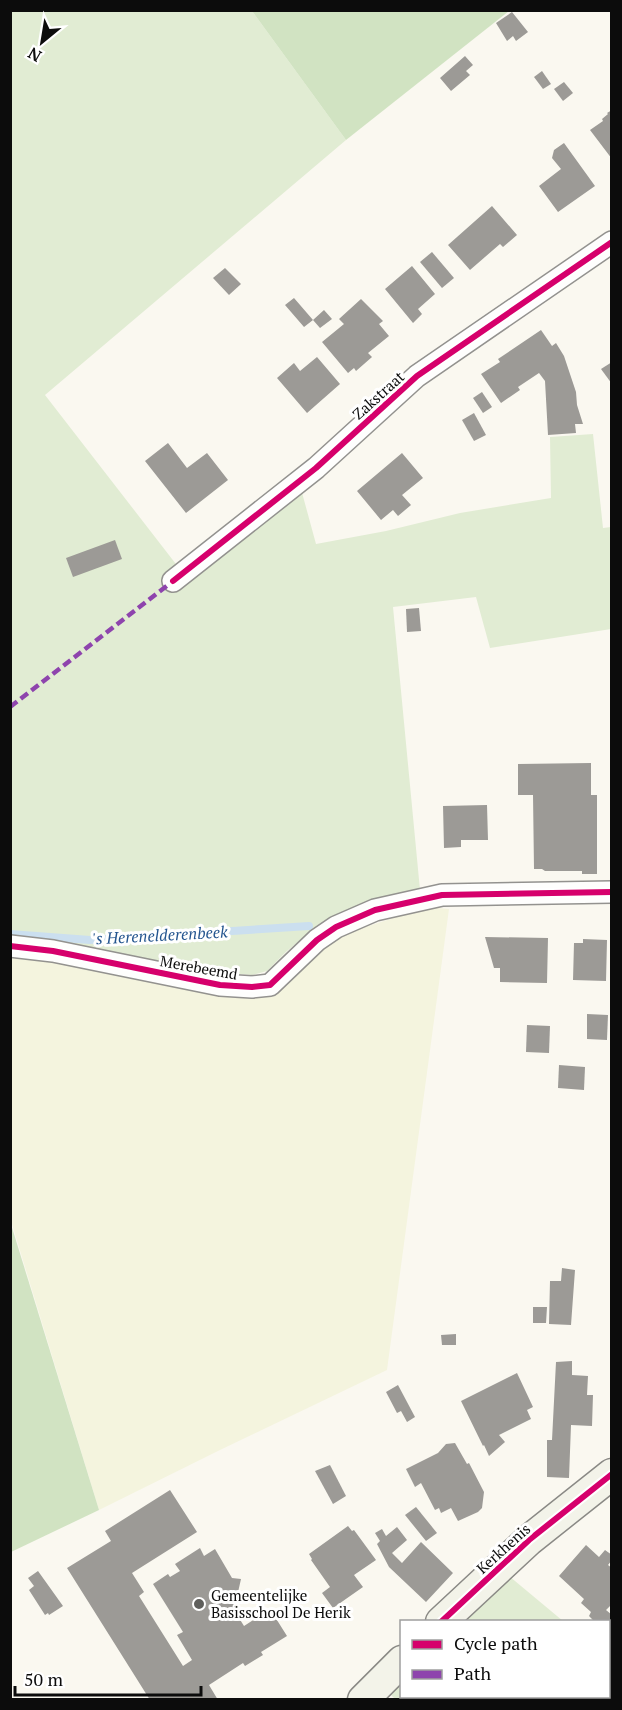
<svg xmlns="http://www.w3.org/2000/svg" width="622" height="1710" font-family="'PT Serif',serif">
<style>
.farmland{fill:#f4f4de}
.green{fill:#e1ecd3}
.forest{fill:#d1e3c2}
.lines{fill:none;stroke-linecap:round;stroke-linejoin:round}
.stream{stroke:#cbdfef;stroke-width:8}
.building{fill:#9c9a96}
.street-casing{stroke:#93928f;stroke-width:24}
.secondary-casing{stroke:#8a8985;stroke-width:33}
.street{stroke:#fefefd;stroke-width:21}
.secondary{stroke:#f3f3e9;stroke-width:30}
.quiet{stroke:#8e44ad;stroke-width:4.5;stroke-dasharray:9 4.5;stroke-linecap:butt}
.cycleway-casing{stroke:#fff;stroke-width:10}
.cycleway{stroke:#d6006c;stroke-width:6}
.poi-dot{fill:#5f5f5c;stroke:#fff;stroke-width:2}
.labels{text-anchor:middle;dominant-baseline:central;stroke-width:6;stroke-linejoin:round;paint-order:stroke}
.street-label{font-size:15px;fill:#0c0c0c;stroke:#fff}
.poi-label{font-size:15px;fill:#0c0c0c;stroke:#fff;text-anchor:start}
.water-label{font-size:16px;font-style:italic;fill:#24558f;stroke:#fff}
</style>
<rect width="100%" height="100%" fill="#faf8f0"/>
<path class="farmland" d="M427,907l22,2 -62,461 -167,80 -121,60 -88,-289 -1,-265 43,4 194,37h17l14,-7 15,-12 28,-31 20,-12z"/>
<g class="green">
<path d="M10,11h242l94,129 -301,255 134,173 122,-79 15,55 70,-13 74,-18 91,-15 -1,-61 43,-3 10,94 8,-1v102l-121,19 -14,-51 -83,10 27,283 -69,19 -39,21 -25,21 -20,20 -15,4 -23,-2 -218,-36z"/>
<path d="M509,1576l54,45 -99,1z"/>
<path d="M609,1660l2,2v37l-215,1 -5,-5 10,-11 1,12h206z"/>
</g>
<g class="forest">
<path d="M252,11h257l-163,129z"/>
<path d="M10,1221l89,289 -88,42h-1z"/>
</g>
<g class="lines">
<path class="stream" d="M10,934l80,6 219,-14"/>
</g>
<g class="building">
<path d="M512,12l16,20 -12,9 -3,-5 -6,5 -11,-18z"/>
<path d="M465,56l8,9 -7,6 4,4 -19,16 -11,-13z"/>
<path d="M542,71l9,13 -8,5 -9,-12z"/>
<path d="M564,82l9,11 -10,8 -9,-12z"/>
<path d="M612,110v49l-22,-29 13,-9 -1,-2 6,-5 -1,-1z"/>
<path d="M564,143l31,43 -37,26 -19,-26 22,-17 -9,-11 2,-8z"/>
<path d="M492,206l25,29 -14,12 -3,-3 -30,26 -22,-25z"/>
<path d="M432,252l22,26 -12,10 -22,-26z"/>
<path d="M412,266l23,28 -17,15 4,5 -9,9 -28,-34z"/>
<path d="M225,268l16,16 -12,11 -16,-17z"/>
<path d="M294,298l19,22 11,-10 8,9 -12,9 -7,-8 -9,7 -19,-22z"/>
<path d="M361,299l22,22 -4,3 10,12 -21,17 4,4 -16,14 -2,-3 -6,5 -26,-31 22,-18 -5,-5z"/>
<path d="M541,330l11,16 4,-3 8,13 12,36 1,13 6,19h-8l1,9 -28,2 -3,-54 -6,-8 -21,14 2,3 -19,13 -20,-29 19,-12 -2,-3z"/>
<path d="M317,357l23,27 -33,29 -30,-35 17,-15 6,8z"/>
<path d="M612,362v22l-11,-15z"/>
<path d="M482,392l10,15 -9,6 -10,-15z"/>
<path d="M474,413l12,22 -12,6 -12,-21z"/>
<path d="M168,443l19,25 20,-15 21,27 -42,33 -41,-52z"/>
<path d="M402,453l21,25 -21,17 9,10 -13,11 -5,-6 -12,10 -24,-29z"/>
<path d="M115,540l7,19 -49,18 -7,-19z"/>
<path d="M419,608l2,23 -14,1 -1,-23z"/>
<path d="M591,763v32h6v79h-15v-3h-37l-3,-2h-8l-1,-74h-15v-31z"/>
<path d="M487,805l1,35h-27v7l-17,1 -1,-42z"/>
<path d="M485,937l63,1 -1,45 -47,-1v-14h-6z"/>
<path d="M583,939l24,1 -1,41 -33,-1 1,-37h9z"/>
<path d="M587,1014l21,1 -1,25 -20,-1z"/>
<path d="M527,1025l23,1 -1,27 -23,-1z"/>
<path d="M559,1065l26,2 -1,23 -26,-2z"/>
<path d="M562,1268l13,2 -4,55 -22,-1 1,-43h11z"/>
<path d="M533,1307h14l-1,16h-13z"/>
<path d="M456,1334v11h-14l-1,-10z"/>
<path d="M572,1361v14l16,1 -1,19h6l-1,31 -21,-1 -2,53 -22,-1v-37h5l4,-78z"/>
<path d="M517,1373l16,34 -6,3 4,9 -32,16 6,7 -16,14 -5,-11 -1,1 -22,-45z"/>
<path d="M398,1385l17,32 -8,5 -6,-11 -4,2 -11,-21z"/>
<path d="M455,1443l12,21 2,-1 15,29 -2,16 -4,4 -20,9 -7,-13 -10,5 -2,-5 -4,2 -14,-27 -6,4 -9,-18 32,-16 8,-9z"/>
<path d="M330,1465l16,31 -13,8 -18,-33z"/>
<path d="M170,1490l27,42 -65,41 12,19 -5,4 44,70 9,-6 -15,-25 6,-3 -30,-48 15,-10 2,3 10,-6 -5,-7 25,-16 4,8 11,-7 17,29 9,1 -7,31 10,16 26,-17 17,27 -26,16 2,3 -18,11 -2,-3 -34,22 9,15h-68l-83,-132 44,-27 -6,-10z"/>
<path d="M416,1507l21,26 -11,8 -21,-26z"/>
<path d="M348,1526l4,5 2,-1 22,30 -22,15 9,12 -30,21 -11,-15 8,-6 -19,-27 1,-1 -3,-5z"/>
<path d="M397,1527l10,13 -15,13 10,10 19,-21 32,31 -27,29 -37,-35 -12,-23 3,-3 -5,-8 7,-4 4,7z"/>
<path d="M586,1545l13,12 6,-7 7,5v5l-4,5 4,3 -2,2 2,1v33l-6,6 6,5v21l-4,-2v-12h-13l-6,-6 2,-4 -10,-9 3,-4 -25,-23z"/>
<path d="M38,1571l25,35 -14,9 -1,-2 -3,2 -16,-25 5,-4 -6,-8z"/>
</g>
<g class="lines">
<g class="street-casing">
<g id="street">
<path d="M173,581l143,-113 101,-92 195,-134"/>
<path d="M10,946l43,5 167,34 32,2 18,-2 47,-45 19,-13 39,-17 67,-15 170,-3"/>
</g>
</g>
<g class="secondary-casing">
<g id="secondary">
<path d="M441,1622l88,-82 83,-66"/>
<path d="M363,1700l39,-39"/>
</g>
</g>
<use href="#street" class="street"/>
<use href="#secondary" class="secondary"/>
<path class="quiet" d="M10,707l163,-126"/>
<g class="cycleway-casing">
<g id="cycleway">
<path d="M173,581l143,-113 101,-92 195,-134"/>
<path d="M10,946l43,5 167,34 32,2 18,-2 47,-45 19,-13 39,-17 67,-15 170,-3"/>
<path d="M441,1622l88,-82 83,-66"/>
</g>
</g>
<use href="#cycleway" class="cycleway"/>
</g>
<circle class="poi-dot" cx="199" cy="1604" r="6"/>
<g class="labels">
<g class="street-label">
<text transform="translate(378 395) rotate(-42)">Zakstraat</text>
<text transform="translate(199 967) rotate(10)">Merebeemd</text>
<text transform="translate(503 1548) rotate(-42)">Kerkhenis</text>
</g>
<g class="poi-label">
<text x="211" y="1595">Gemeentelijke<tspan x="211" dy="17">Basisschool De Herik</tspan></text>
</g>
<g class="water-label">
<text transform="translate(160 935) rotate(-3)">'s Herenelderenbeek</text>
</g>
</g>
<rect width="622" height="1710" fill="none" stroke="#0c0c0c" stroke-width="24"/>
<rect x="400" y="1620" width="210" height="78" fill="#ffffff" stroke="#9e9e9e" stroke-width="1.5"/>
<rect x="412" y="1640" width="30" height="9" fill="#d6006c" stroke="#9e9e9e" stroke-width="1.5"/>
<text x="454" y="1650" font-size="18" fill="#0c0c0c">Cycle path</text>
<rect x="412" y="1670" width="30" height="9" fill="#8e44ad" stroke="#9e9e9e" stroke-width="1.5"/>
<text x="454" y="1680" font-size="18" fill="#0c0c0c">Path</text>
<g transform="translate(42 42) rotate(210)" stroke="#ffffff" stroke-width="4.5" paint-order="stroke">
<path d="M0-4.5L10 22L0 15L-10 22Z" fill="#0c0c0c"/>
<text y="-9" font-size="16" font-weight="bold" text-anchor="middle" fill="#0c0c0c">N</text>
</g>
<path d="M15 1686v9h186v-9" fill="none" stroke="#0c0c0c" stroke-width="3"/>
<text x="24" y="1686" font-size="18" fill="#0c0c0c" stroke="#ffffff" stroke-width="4.5" paint-order="stroke">50 m</text>
</svg>
